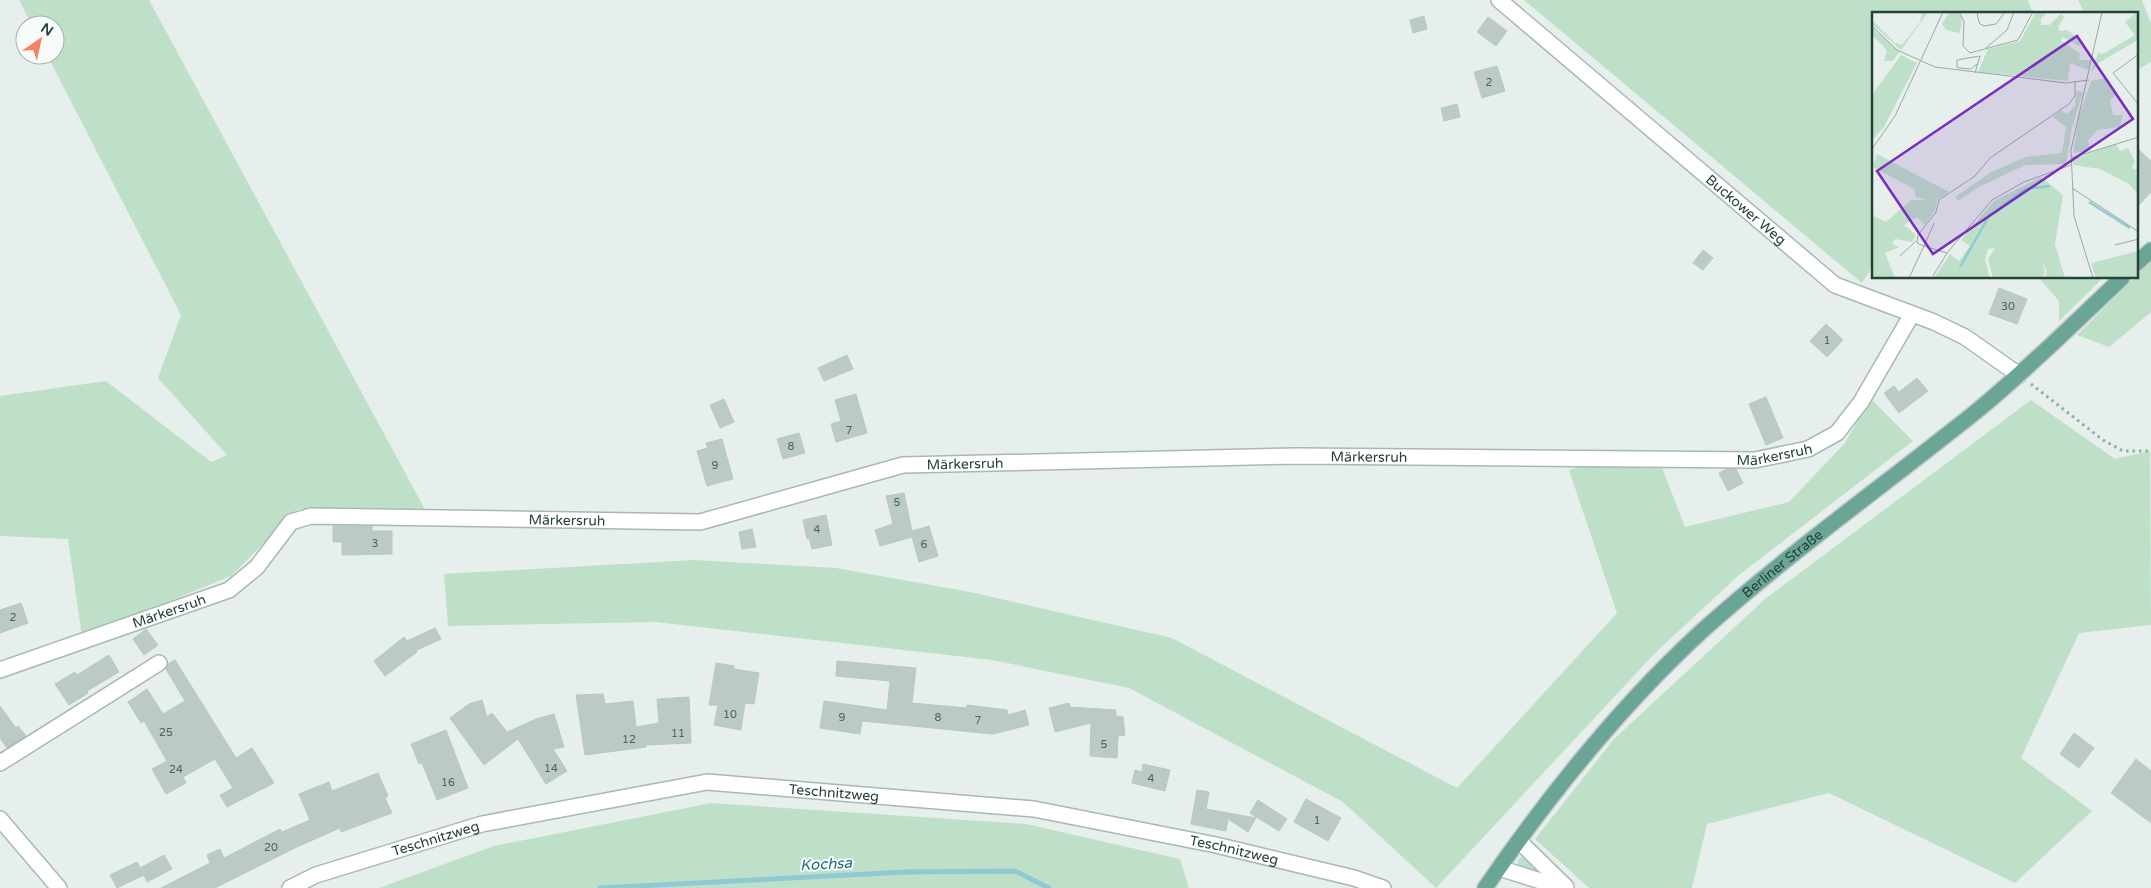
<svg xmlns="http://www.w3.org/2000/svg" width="2151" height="888" font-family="'Varela Round',sans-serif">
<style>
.green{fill:#bfe0c8}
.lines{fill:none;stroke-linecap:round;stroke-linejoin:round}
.stream{stroke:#8ec9d4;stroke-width:5}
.building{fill:#bbcac4;stroke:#b8c9c2}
.minor-casing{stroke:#a8b8b2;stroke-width:18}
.major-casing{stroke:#c2cac8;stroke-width:18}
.path{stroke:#86b3a5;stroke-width:3;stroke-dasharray:2.5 4;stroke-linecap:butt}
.minor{stroke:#fff;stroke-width:15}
.major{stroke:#6aa596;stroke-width:15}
.labels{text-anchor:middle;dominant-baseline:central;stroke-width:4;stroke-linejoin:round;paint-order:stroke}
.number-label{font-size:11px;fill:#4a645c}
.street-label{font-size:14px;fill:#24423a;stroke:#f7fbf9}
.water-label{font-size:15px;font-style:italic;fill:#1c6f80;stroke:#f7fbf9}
.inset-river{fill:none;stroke:#8ec9d4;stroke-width:2.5}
.inset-road{fill:none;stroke:#98aaa4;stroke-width:1}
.view{fill:#7b2cbf;fill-opacity:0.15;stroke:#7b2cbf;stroke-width:2.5}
.inset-edge{fill:none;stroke:#24423a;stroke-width:2.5}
</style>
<rect width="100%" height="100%" fill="#e6efeb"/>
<g class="green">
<path d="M19,0h130l279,515 -130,-6 -67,67 -149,61 -14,-98 -68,-3v-140l106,-15 105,81 16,-7 -69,-77 23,-63 -134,-260h8v-30h-23z"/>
<path d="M1524,0h504l5,14h-159v250l-12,19z"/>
<path d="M2078,0h64l9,24v38l-14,8v-56h-52z"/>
<path d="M2151,261v51l-42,35 -32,-12 57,-57h3v-4z"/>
<path d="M2039,278h64l-44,43v-20z"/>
<path d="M1871,399l42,42 -174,134 -83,77 -220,236 -93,-86 -214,-114 -137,-28 -336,-38 -208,4 -4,-52 251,-14 141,8 134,24 202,46 285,150 160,-175 -48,-143 16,-5h76l24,62 104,-25 55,-58z"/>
<path d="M2031,400l84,59 35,-8 1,174 -72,8 -58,125 71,53 -77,72 -186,-90 -122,31 -15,64h-103l-54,-49 79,-100 151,-140z"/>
<path d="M711,803l315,21 154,35 9,29h-810l115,-42z"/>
<path d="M1525,857l25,20 -34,-11 3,-8z"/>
</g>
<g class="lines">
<path class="stream" d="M600,888l306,-16 109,-1 34,17"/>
</g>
<g class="building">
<path d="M1424,16l3,13 -14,4 -3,-13z"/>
<path d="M1488,17l19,14 -11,15 -19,-14z"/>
<path d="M1497,66l8,25 -23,7 -8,-26z"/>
<path d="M1457,104l3,13 -16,4 -3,-13z"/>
<path d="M2137,148l14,13v31l-14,15z"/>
<path d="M1703,250l10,8 -10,12 -10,-7z"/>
<path d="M1999,288l28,11 -10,25 -28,-10z"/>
<path d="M1826,324l17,16 -16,17 -17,-16z"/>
<path d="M847,355l6,14 -29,12 -6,-13z"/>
<path d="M1917,378l11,13 -29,22 -15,-20 10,-7 5,6z"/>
<path d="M856,394l11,39 -31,9 -5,-18 10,-3 -6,-21z"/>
<path d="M1766,397l17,41 -17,7 -17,-41z"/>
<path d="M724,399l10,23 -14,6 -10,-23z"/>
<path d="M799,433l6,20 -22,6 -6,-20z"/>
<path d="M722,439l11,40 -26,7 -10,-35 11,-3 -2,-5z"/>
<path d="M1727,469h9l7,14 -15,8 -9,-18z"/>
<path d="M904,493l8,38 17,-5 9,30 -19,6 -7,-25 -32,9 -5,-16 18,-6 -7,-28z"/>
<path d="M826,515l6,30 -20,4 -3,-11 -2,1 -4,-19z"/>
<path d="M333,526h39v5h20v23l-50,1v-13h-9z"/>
<path d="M752,529l4,18 -14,2 -3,-17z"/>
<path d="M21,603l7,20 -28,10v-23z"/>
<path d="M435,628l6,11 -26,12 2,1 -32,24 -11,-15 30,-24 3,4z"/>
<path d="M146,629l12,16 -14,10 -11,-16z"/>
<path d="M109,655l10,17 -32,19 1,2 -19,12 -14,-21 20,-12 2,3z"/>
<path d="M175,660l61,98 16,-10 22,35 -47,24 -7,-12 13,-7 -18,-29 -32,18 3,6 -20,11 -14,-25 15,-8 -23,-40 -3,2 -13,-21 19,-13 16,25 22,-13 -19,-32 2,-5z"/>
<path d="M837,661l79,7 -4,35 55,5v-3l40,5 1,5 17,-5 4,15 -36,9 -131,-13 -2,13 -40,-6 4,-27 63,9 3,-29 -54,-5z"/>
<path d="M716,663l18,3v3l25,4 -5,31 -9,-1 -4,27 -27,-5 4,-20h-9z"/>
<path d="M603,694l2,10 28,-3 3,26 23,-4 -2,-24 32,-2 2,46 -45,2v2l-61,8 -9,-60z"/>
<path d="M482,700l5,17 5,-4 15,19 29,-13 18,-5 10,33 -11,2 14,22 -21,13 -28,-45 -34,26 -34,-47 19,-14z"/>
<path d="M1069,703l1,4 46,3v6l7,1 2,18 -7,1 -1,22 -27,-2 1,-33 -36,9 -6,-24z"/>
<path d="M0,706l16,22 2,-2 8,10 -19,12 -7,-10z"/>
<path d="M446,730l22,58 -31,12 -15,-37 -3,1 -8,-20z"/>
<path d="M2074,733l20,15 -15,20 -19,-14z"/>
<path d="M2136,759l15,12v52l-40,-30z"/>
<path d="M1143,764l27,6 -5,21 -33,-8 3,-13 7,2z"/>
<path d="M378,773l10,23 -3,2 7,15 -51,19 -1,-4 -41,18 -84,42h-54l49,-25 -3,-8 13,-6 4,9 56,-29 2,3 28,-12 -11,-26 30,-12 3,9z"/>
<path d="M1197,790l12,2 -3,17 50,9 -8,14 -20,-13 -2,12 -35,-7z"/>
<path d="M1306,799l35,19 -13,23 -34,-19z"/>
<path d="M1258,800l29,19 -8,12 -29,-18z"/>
<path d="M164,855l8,14 -25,13 -3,-7 -27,13 -7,-13 27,-13 3,6z"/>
</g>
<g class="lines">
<g class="minor-casing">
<g id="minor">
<path id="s1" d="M1499,0l336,285 99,37 31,15 54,38"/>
<path id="s2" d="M0,670l229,-80 28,-23 34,-45 20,-6 389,6 203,-57 394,-9 458,4 53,-11 29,-16 24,-31 51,-88"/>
<path d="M0,763l159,-100"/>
<path d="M0,819l59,69"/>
<path d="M1519,841l47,46"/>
<path d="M1499,868l64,20"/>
<path id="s3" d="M290,888l26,-13 166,-51 225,-42 327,27 182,36 138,33 29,10"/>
</g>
</g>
<g class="major-casing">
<g id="major">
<path d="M2137,263l14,-13"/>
<path id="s4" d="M1485,888c64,-93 135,-182 218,-258 87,-78 183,-146 275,-220 50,-41 96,-87 144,-132"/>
</g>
</g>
<path class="path" d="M2031,384l72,56 20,11h28"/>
<use href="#minor" class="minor"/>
<use href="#major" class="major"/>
</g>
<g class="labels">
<g class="number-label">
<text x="1489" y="82">2</text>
<text x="2008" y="306">30</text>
<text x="1827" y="340">1</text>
<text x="849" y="430">7</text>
<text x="791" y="446">8</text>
<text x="715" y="465">9</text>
<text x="897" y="502">5</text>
<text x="817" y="529">4</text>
<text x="375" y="543">3</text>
<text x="924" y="544">6</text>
<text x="13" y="617">2</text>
<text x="730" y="714">10</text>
<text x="842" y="717">9</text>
<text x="938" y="717">8</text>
<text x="978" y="720">7</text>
<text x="166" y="732">25</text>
<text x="678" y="733">11</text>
<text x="629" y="739">12</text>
<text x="1104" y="744">5</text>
<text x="551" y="768">14</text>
<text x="176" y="769">24</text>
<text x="1151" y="778">4</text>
<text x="448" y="782">16</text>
<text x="1317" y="820">1</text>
<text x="271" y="847">20</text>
</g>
<g class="street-label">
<text stroke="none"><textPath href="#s1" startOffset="324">Buckower Weg</textPath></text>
<text stroke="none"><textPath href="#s2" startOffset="1828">Märkersruh</textPath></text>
<text stroke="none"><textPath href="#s2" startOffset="1422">Märkersruh</textPath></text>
<text stroke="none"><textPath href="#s2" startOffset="1018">Märkersruh</textPath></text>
<text stroke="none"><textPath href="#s2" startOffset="612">Märkersruh</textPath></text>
<text stroke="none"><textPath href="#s4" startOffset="442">Berliner Straße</textPath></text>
<text stroke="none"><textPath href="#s2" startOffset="179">Märkersruh</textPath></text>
<text stroke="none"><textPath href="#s3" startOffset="559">Teschnitzweg</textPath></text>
<text stroke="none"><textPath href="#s3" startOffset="154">Teschnitzweg</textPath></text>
<text stroke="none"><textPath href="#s3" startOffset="964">Teschnitzweg</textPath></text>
</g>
<g class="water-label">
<text transform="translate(826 864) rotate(-3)">Kochsa</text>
</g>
</g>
<g transform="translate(1872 12)">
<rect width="266" height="266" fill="#e6efeb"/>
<path d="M50,0h6l-27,38 -29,-26v-4l23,23 7,2 18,-23zM77,0h8l5,6 -2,15 -14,-3 -4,-6zM164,0h11l-6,7v6h8l12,-11 3,3 -6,10 2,4 7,-1 15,11 -3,5 -16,-9 -2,4 19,12 -1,7h12l-3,10 -18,-7 -2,18 -90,-9 10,-23 32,-8zM266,0v28l-38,22 -9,10 7,-19 5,1 32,-19 -10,-13zM0,15l27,25 -6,9h-9l3,-11 -15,-15zM29,43l16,8 -33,64 -12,13v-45zM233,66l12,16 -7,6 3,15h10l-3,12 -23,3 -9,11 3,10 -18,2 6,-37 12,-35zM204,79l7,1 -11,36 -6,36 -41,1 -48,23 -19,13 -3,-4 36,-25 35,-15 36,-4 4,-26 -13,-10 8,-7 6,4 8,-8zM244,132l4,7 8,-3 7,13 -3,7 6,2 -3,5h3v19l-9,-10 -29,-15 -27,-4v-6zM5,142l72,38 -12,8 -2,10 -10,15 -8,-8 -13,8 12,10 -4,7 -17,-3 -3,5 7,3 -14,6 10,25h-23v-63l14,7 25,-22h16l-11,-3 -2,-8 -41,-22zM169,165l22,18 -8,49 10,34h-20l2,-6 -5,-12 3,12 -3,6h-49l-5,-19 7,-11 -7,1 -3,11 5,18h-56l16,-24 9,7 11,-15 -9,-6 33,-39zM266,239v27h-42l-5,-15z" fill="#bfe0c8"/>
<path class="inset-river" d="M217,190l41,26M88,255l29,-51 37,-27 24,-3"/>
<path class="inset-road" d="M87,0l5,9 -1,25 7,7M105,0l2,11 5,3 12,-2 9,-12M0,14l25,24 38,17 131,16 23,-3M114,36l21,-18 7,-18M98,41l48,-13 15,-28M267,42l-26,19 26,32M103,61l5,-17 -23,4v7l3,1 11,1 6,-5M0,137l23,-33 48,-104M199,146l68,-21M200,176l67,44M62,211l-10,23 -7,-3 1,-8 18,-23 3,-12 36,-24 15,-18 79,-54 6,-8v-15M243,233l24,-6M28,244l16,-15M61,264l14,-23M37,266l15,-32 23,7 45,-53 32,-18 47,-17M221,266l-19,-62 -3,-66 31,-138"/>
<path class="view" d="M205,24l56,83 -200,135 -56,-83z"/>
<rect width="266" height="266" class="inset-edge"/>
</g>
<g transform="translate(40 40) rotate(34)"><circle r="24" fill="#f7fbf9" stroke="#a3b1ad"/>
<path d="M0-4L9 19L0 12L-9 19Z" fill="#f4845f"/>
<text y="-8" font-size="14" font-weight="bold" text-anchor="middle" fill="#24423a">N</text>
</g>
</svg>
